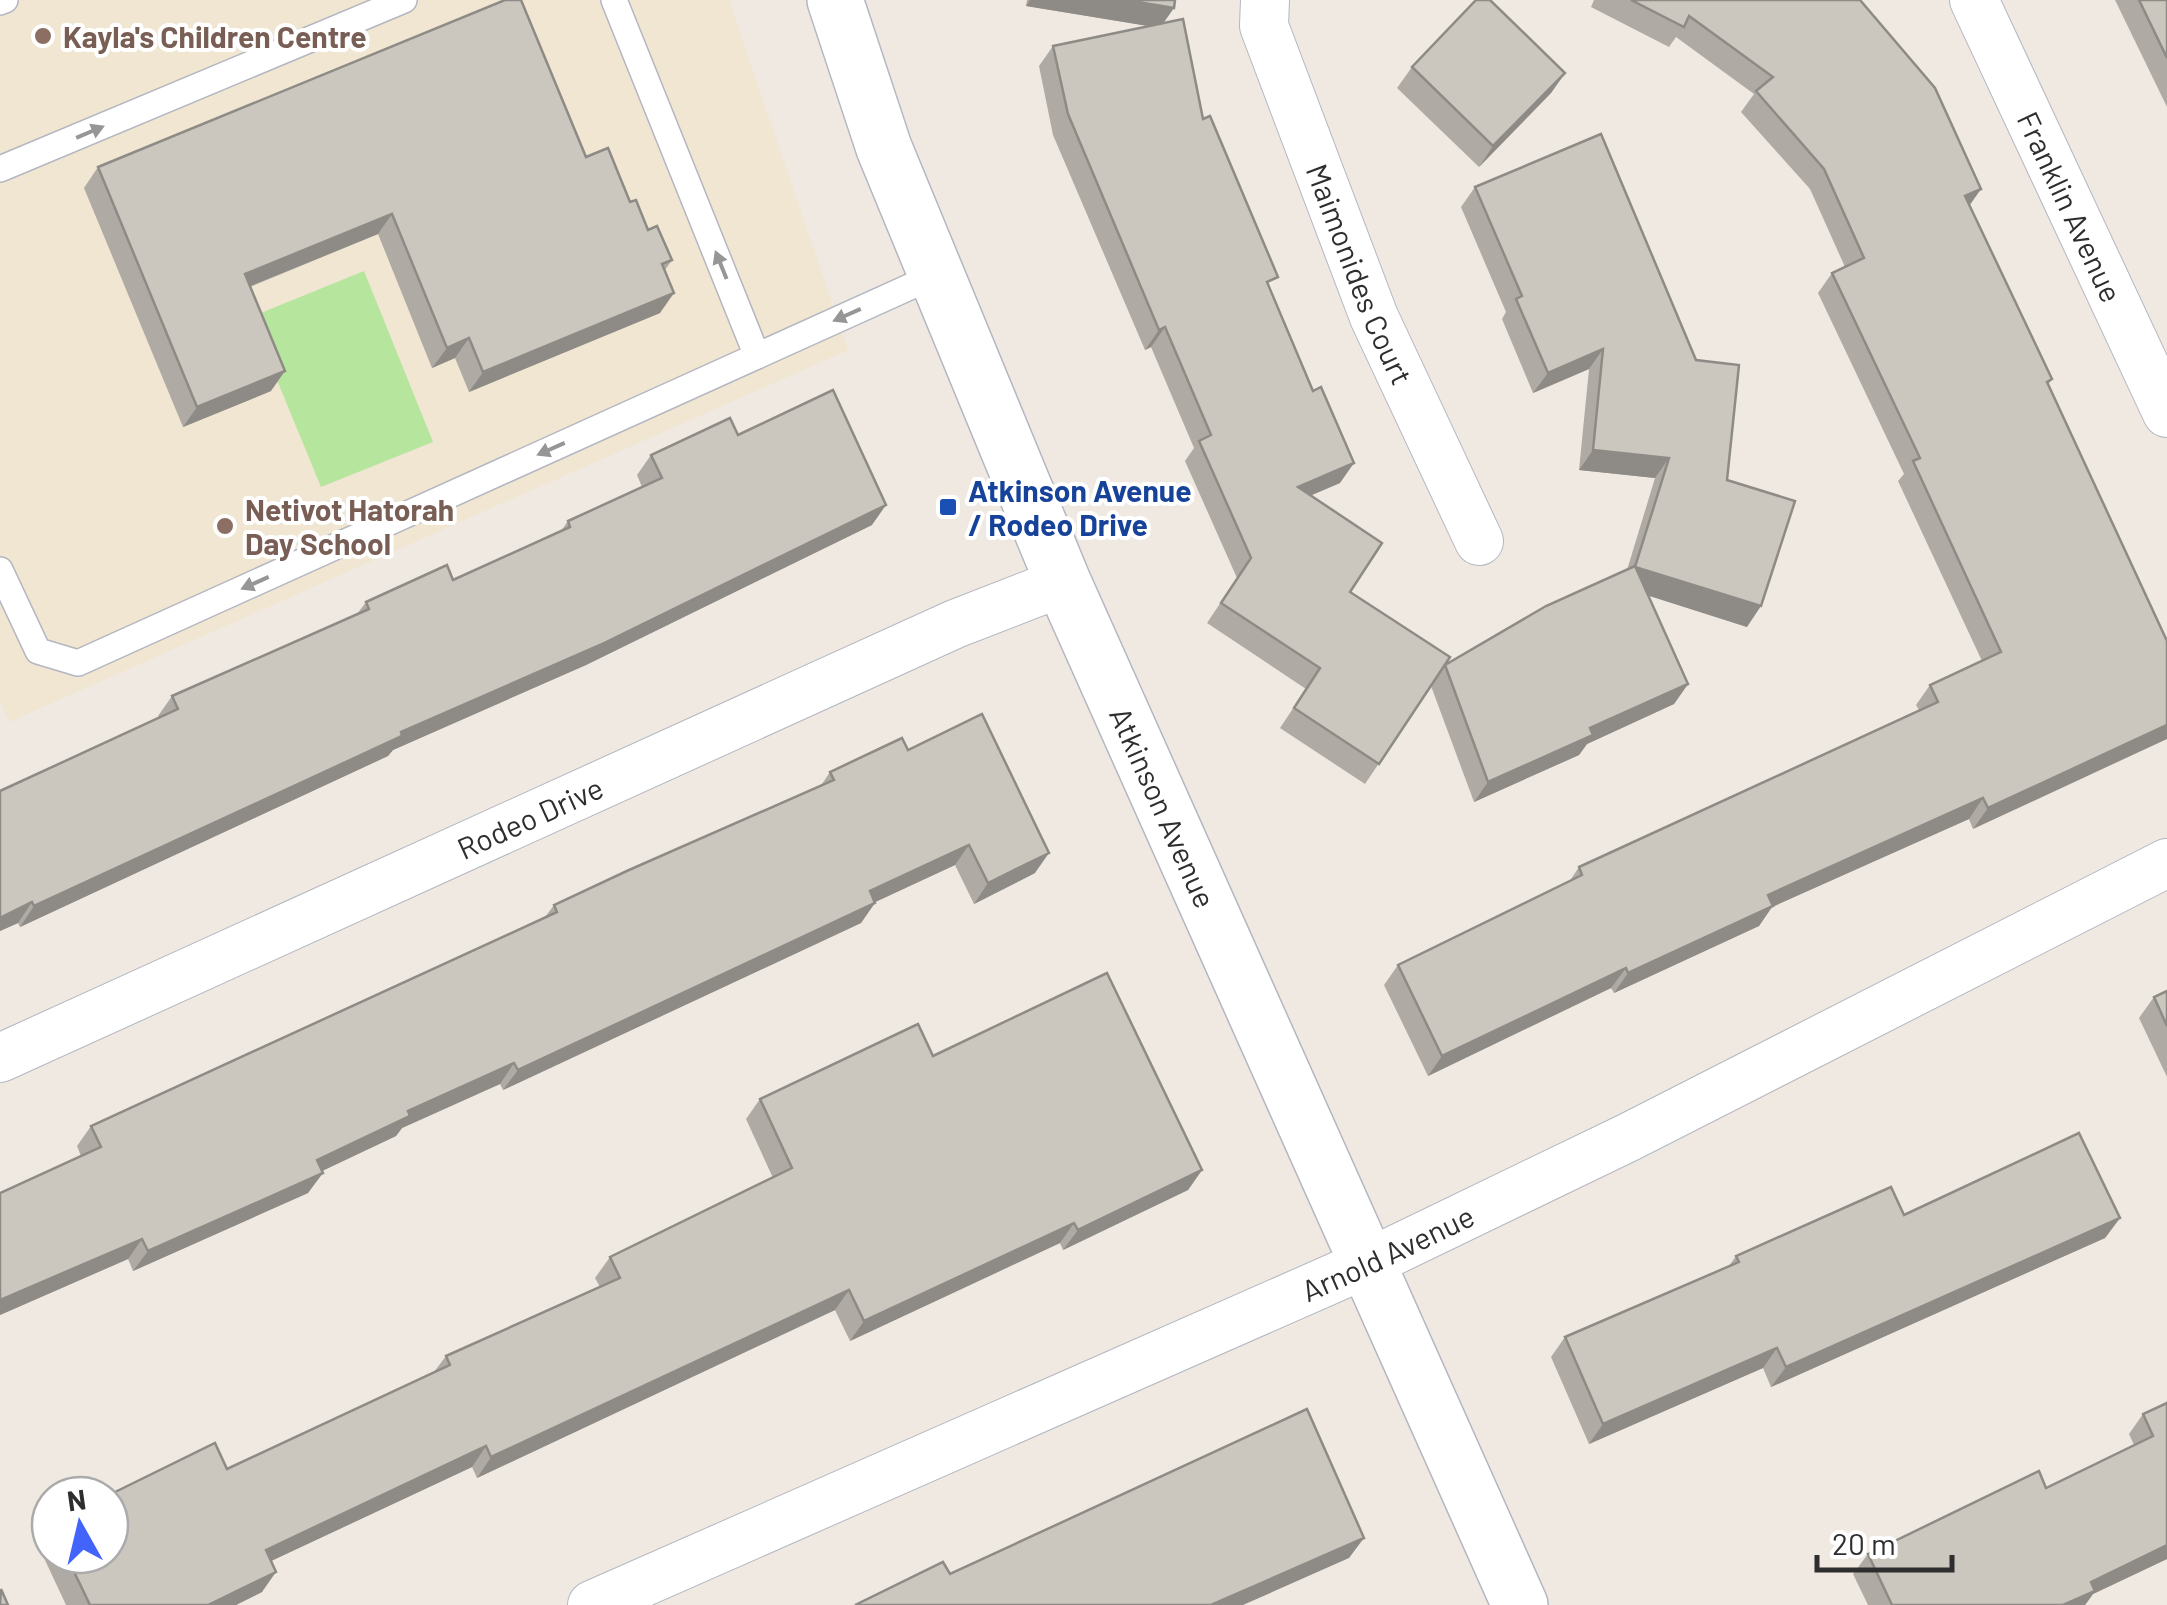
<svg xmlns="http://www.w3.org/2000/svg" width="2167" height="1605" font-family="Barlow,sans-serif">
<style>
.education{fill:#f0e6d1}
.green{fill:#b6e59e}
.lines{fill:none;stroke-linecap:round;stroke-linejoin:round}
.service-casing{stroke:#b4b7c1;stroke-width:28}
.minor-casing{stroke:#b4b7c1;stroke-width:50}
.tertiary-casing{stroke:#b4b7c1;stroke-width:58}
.service{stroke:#fff;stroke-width:25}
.minor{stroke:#fff;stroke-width:48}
.tertiary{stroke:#fff;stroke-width:55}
.wall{fill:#afaba4}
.shaded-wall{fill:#8e8b86}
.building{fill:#cbc7bf;stroke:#8e8b86;stroke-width:2.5}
.oneway{fill:#969696}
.education-dot{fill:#8d6e63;stroke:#fff;stroke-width:4}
.transit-dot{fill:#1a4fb4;stroke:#fff;stroke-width:4}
.labels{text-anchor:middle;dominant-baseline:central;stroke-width:8;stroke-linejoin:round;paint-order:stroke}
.education-label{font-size:30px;font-weight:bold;fill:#785e54;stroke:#fff;text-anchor:start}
.street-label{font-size:30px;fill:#2e2e2e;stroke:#fff}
.transit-label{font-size:30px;font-weight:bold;fill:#164399;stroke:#fff;text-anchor:start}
</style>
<rect width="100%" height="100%" fill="#efe9e1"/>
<path class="education" d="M0,0h729l119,350 -839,372 -9,-20z"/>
<path class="green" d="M364,271l69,171 -112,45 -70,-170z"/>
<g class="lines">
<g class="service-casing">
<g id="service">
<path d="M614,0l143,356"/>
<path d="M0,2l5,-2"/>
<path d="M0,169l404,-169"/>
<path d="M0,570l38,81 40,12 858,-388"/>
</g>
</g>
<g class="minor-casing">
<g id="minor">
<path id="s1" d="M1265,0l-1,26 110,291 105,224"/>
<path id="s2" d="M1974,0l193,413"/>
<path id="s3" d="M0,1058l955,-434 108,-42"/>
<path id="s4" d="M592,1605l776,-342 261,-126 538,-274"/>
</g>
</g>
<g class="tertiary-casing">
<g id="tertiary">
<path id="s5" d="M835,0l49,148 179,434 457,1023"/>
</g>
</g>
<use href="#service" class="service"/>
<use href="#minor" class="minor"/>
<use href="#tertiary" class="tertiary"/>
</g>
<g class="wall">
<path d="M1027,0h148l-12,23 107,265 70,195 -30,13 40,96 95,73 182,-95 28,-92 -76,-8 10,-101 -56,24 -31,-74 4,-7 -45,-105 14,-20 252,293 20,147 -99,-32 40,89 -14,20 -87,40 -8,11 -105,47 -43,-116 -66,98 -85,-56 26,-39 -99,-66 30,-45 -52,-117 9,-13 -43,-101 -6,3 -92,-215 -14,-69 14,-20 96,-20 -123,-20z"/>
<path d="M1594,0h266l121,189 -12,16 83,174 -4,6 119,256 -194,188 -4,-10 -197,88 -13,19 -145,67 -3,-5 -183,88 -44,-91 14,-20 171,-83 10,-15 340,-157 -3,-5 14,-20 52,-24 -84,-180 6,-7 -86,-181 14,-20 13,-6 -35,-78 -69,-77 13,-18 -78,-57 -7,10 -78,-40z"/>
<path d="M2115,0h52v107z"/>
<path d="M1412,67l153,6 -14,20 -72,74 -82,-79z"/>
<path d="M586,157l44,45 42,58 -7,10 -5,43 -191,79 -14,-34 -23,10 -54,-134 -128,53 21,104 -88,36 -99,-239 14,-21z"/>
<path d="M738,435l134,90 -286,140 -193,85 -5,6 -368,171 -2,-4 -18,8v-140l159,-73 -1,-2 14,-20 185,-82 9,-12 87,-22 108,-49 7,-10 74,-34 -5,-12 14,-20z"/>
<path d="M908,750l127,123 -61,31 -19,-39 -80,37 -14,21 -358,167 -3,-6 -98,44 -6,8 -74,35 -14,22 -175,78 -5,-12 -128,56v-122l81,-37 -4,-10 14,-20 454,-209 9,-12 266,-118 10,-15z"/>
<path d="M2167,991v86l-28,-59 15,-21z"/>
<path d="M933,1056l269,114 -14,20 -125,60 -3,-7 -210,98 -15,-31 -358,168 -5,-11 -201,94 -9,31 -26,13h-170l-29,-62 13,-19v31h60l117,-86 207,-97 12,-16 154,-69 -5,-9 15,-21 163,-79 -27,-59 14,-20z"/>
<path d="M1904,1215l216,3 -15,20 -334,149 -8,-19 -174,76 -38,-87 14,-20 164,-71 7,-10z"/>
<path d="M2167,1403v156l-74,35 -8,11h-217l-15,-31 15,-20 178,-66 88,-43 -5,-11 14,-20z"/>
</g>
<g class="shaded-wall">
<path d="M1030,0h96l48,8 -14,20 -134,-22z"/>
<path d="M1565,73l-14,20 -72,74 14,-21z"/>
<path d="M1981,189l-14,20 -2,-13z"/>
<path d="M392,214l-14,20 -147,60 14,-20z"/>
<path d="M674,293l-14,20 -191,79 14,-20z"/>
<path d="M1165,327l-14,20 -6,3 14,-20z"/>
<path d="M469,338l-14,20 -23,10 15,-20z"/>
<path d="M1603,349l-14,20 -56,24 15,-20z"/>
<path d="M285,371l-14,20 -88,36 14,-20z"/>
<path d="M1593,450l76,8 -14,20 -76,-8z"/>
<path d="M1354,463l-14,20 -57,24 15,-20z"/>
<path d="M886,505l-14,20 -286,140 -193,85 -5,6 -368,171 14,-21 367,-174z"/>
<path d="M1635,567l126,39 -14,21 -126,-40z"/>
<path d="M1688,684l-14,20 -87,40 -8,11 -105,47 14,-20 102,-54z"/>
<path d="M2167,725v14l-194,90 15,-21z"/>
<path d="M1983,798l-14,21 -197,88 -13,19 -145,67 14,-20 140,-78z"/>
<path d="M969,845l-14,20 -99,46 14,-20z"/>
<path d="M1049,853l-14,20 -61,31 14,-21z"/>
<path d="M32,902l-14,21 -18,8v-13z"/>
<path d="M875,903l-14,20 -358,167 15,-20z"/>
<path d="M1626,968l-15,20 -183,88 14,-20z"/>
<path d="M514,1063l-14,21 -98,44 -6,8 -93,44 14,-20 91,-49z"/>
<path d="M1202,1170l-14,20 -125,60 15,-20z"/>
<path d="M323,1173l-15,20 -175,78 15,-20z"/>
<path d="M2120,1218l-15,20 -334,149 15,-20z"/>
<path d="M1074,1223l-14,20 -210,98 14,-20z"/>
<path d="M142,1239l-14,20 -128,56v-15z"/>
<path d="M849,1290l-14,20 -358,168 14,-21z"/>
<path d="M1777,1348l-14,20 -174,76 14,-20z"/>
<path d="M486,1446l-14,21 -220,103 14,-20z"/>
<path d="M1364,1538l-15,20 -106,47h-32z"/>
<path d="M2167,1545v14l-74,35 -8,11h-22l28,-23z"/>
<path d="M276,1572l-14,20 -26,13h-28z"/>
</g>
<g class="building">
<path d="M505,0h16l65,157 22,-9 22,54 6,-2 12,30 9,-4 15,34 -10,4 12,29 -191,79 -14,-34 -22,10 -55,-134 -147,60 40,97 -88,36 -99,-240z"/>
<path d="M1126,0h49l-1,8z"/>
<path d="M1476,0h14l75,73 -72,73 -81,-79z"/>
<path d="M1631,0h229l75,88 46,101 -16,7 87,183 -5,3 120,259v84l-179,83 -5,-10 -215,97 5,11 -145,67 -2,-5 -184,88 -44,-91 184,-90 -3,-8 359,-165 -8,-17 71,-33 -88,-191 7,-3 -88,-185 32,-15 -40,-89 -68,-78 17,-14 -84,-61 -5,11z"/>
<path d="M2139,0h28v58z"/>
<path d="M1183,19l20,100 7,-3 68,161 -11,5 46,109 8,-4 33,76 -56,24 84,56 -32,49 100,65 -71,107 -85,-56 26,-40 -99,-65 30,-45 -52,-117 12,-6 -46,-108 -6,3 -91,-216 -15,-68z"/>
<path d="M1601,134l95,226 43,5 -12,115 68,21 -34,105 -126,-39 34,-109 -76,-8 10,-101 -55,24 -32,-74 6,-3 -47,-109z"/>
<path d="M833,390l53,115 -286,140 -199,87 1,4 -368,170 -2,-4 -32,16v-127l178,-82 -6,-13 197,-87 -3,-7 81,-37 6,15 117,-53 -2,-6 94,-43 -11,-23 79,-37 8,17z"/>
<path d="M1635,566l53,118 -98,44 3,7 -105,47 -43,-117 101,-59z"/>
<path d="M982,714l67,139 -61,30 -19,-38 -99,46 5,12 -357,167 -4,-7 -106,48 2,5 -93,44 6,13 -175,78 -6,-12 -142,61v-107l101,-46 -10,-21 466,-214 -3,-7 75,-35 205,-90 -4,-8 72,-34 6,12z"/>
<path d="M1107,973l95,197 -124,60 -4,-7 -210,98 -15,-31 -358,167 -5,-11 -220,104 10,22 -68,33h-118l-24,-50h44v-60h-1l106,-52 12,26 223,-104 -4,-9 174,-78 -10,-21 182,-89 -32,-69 158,-75 15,32z"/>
<path d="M2167,991v35l-13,-29z"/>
<path d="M2079,1133l41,85 -334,149 -9,-19 -174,76 -38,-87 174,-75 -3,-6 155,-69 13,28z"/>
<path d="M2167,1403v142l-76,37 4,9 -32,14h-171l-24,-51 171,-83 7,17 107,-52 -10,-22z"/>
<path d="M1307,1409l57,129 -153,67h-356l88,-43 7,12z"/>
<path d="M1,1589l7,16h-8z"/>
</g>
<defs><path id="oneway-solid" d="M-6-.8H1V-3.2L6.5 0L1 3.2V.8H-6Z" transform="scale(2.5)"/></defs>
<g class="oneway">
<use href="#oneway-solid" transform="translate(90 132) rotate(-23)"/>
<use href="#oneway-solid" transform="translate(721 265) rotate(-112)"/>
<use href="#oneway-solid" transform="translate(847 315) rotate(156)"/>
<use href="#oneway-solid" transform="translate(551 449) rotate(156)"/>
<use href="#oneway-solid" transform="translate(255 583) rotate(156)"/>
</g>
<g class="education-dot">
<circle cx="43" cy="36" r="10"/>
<circle cx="225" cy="526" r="10"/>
</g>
<rect class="transit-dot" x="938" y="497" width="20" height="20" rx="5"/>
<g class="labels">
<g class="education-label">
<text x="63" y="36">Kayla's Children Centre</text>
<text x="245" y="509">Netivot Hatorah<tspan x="245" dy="34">Day School</tspan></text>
</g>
<g class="street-label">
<text stroke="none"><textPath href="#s2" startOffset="228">Franklin Avenue</textPath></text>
<text stroke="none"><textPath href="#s1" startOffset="292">Maimonides Court</textPath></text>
<text stroke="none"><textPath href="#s5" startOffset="872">Atkinson Avenue</textPath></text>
<text stroke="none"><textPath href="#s3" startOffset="582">Rodeo Drive</textPath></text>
<text stroke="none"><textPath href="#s4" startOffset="870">Arnold Avenue</textPath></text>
</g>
<g class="transit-label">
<text x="968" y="490">Atkinson Avenue<tspan x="968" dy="34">/ Rodeo Drive</tspan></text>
</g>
</g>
<g transform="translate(80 1525) rotate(352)"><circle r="48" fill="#ffffff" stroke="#ababab" stroke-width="2.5"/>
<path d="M0-8L18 38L0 25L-18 38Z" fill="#4264fb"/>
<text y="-15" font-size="28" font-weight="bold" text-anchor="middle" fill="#2e2e2e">N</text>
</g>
<path d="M1817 1555v15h135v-15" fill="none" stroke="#2e2e2e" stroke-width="5"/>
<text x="1832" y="1555" font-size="30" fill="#2e2e2e" stroke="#ffffff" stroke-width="8" paint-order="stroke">20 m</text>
</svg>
